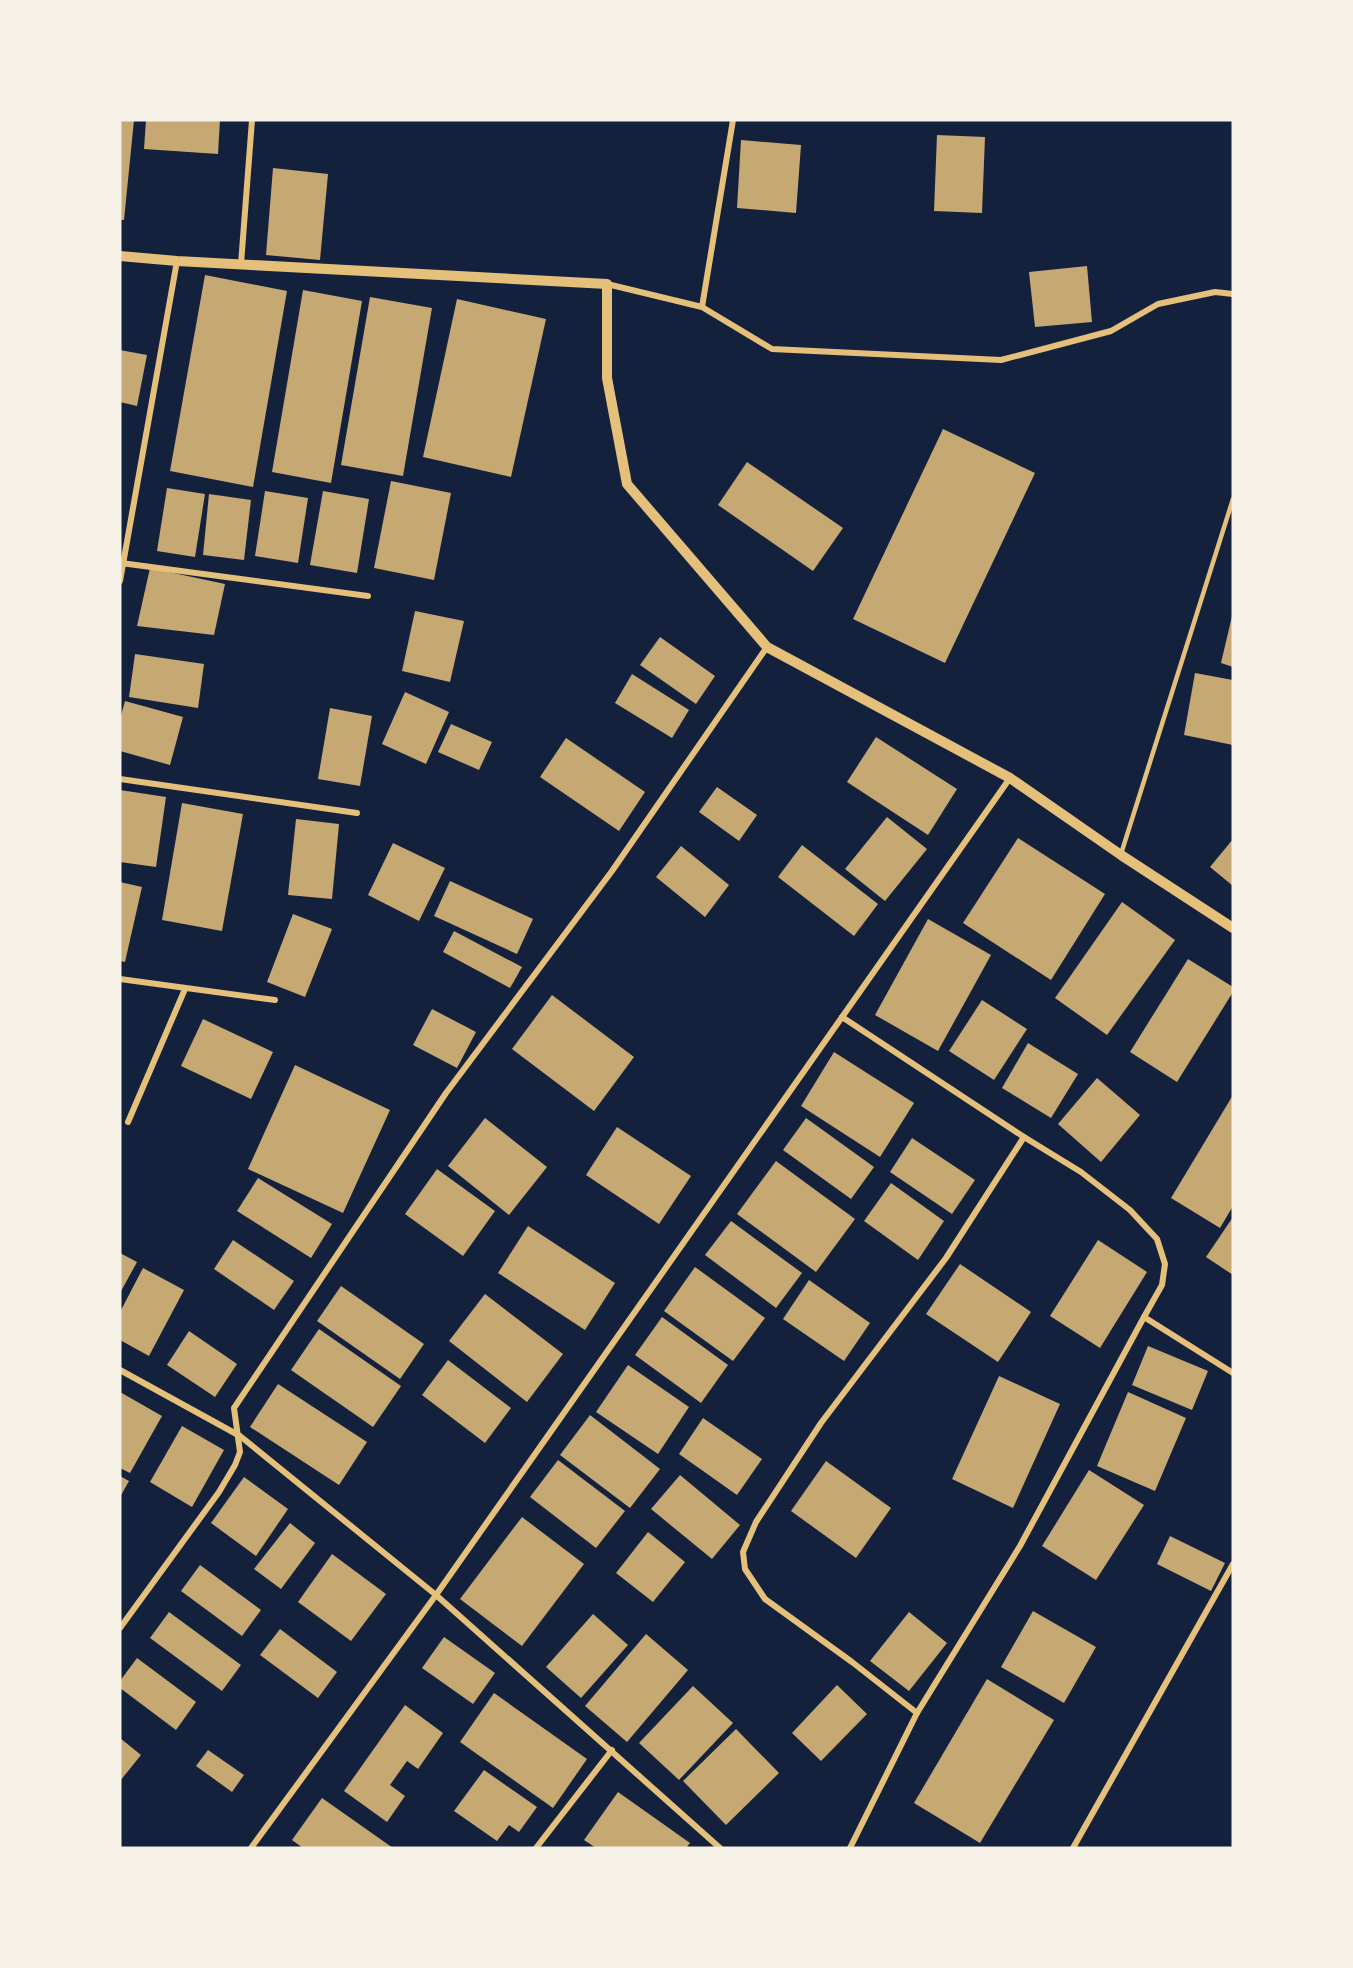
<svg xmlns="http://www.w3.org/2000/svg" width="1353" height="1968" font-family="'IBM Plex Sans',sans-serif">
<style>
.building{fill:#c6a872}
.lines{fill:none;stroke-linecap:round;stroke-linejoin:round}
.service{stroke:#e5c07b;stroke-width:4.5}
.minor{stroke:#e5c07b;stroke-width:6}
.tertiary{stroke:#e5c07b;stroke-width:10}
</style>
<rect width="100%" height="100%" fill="#14213d"/>
<g class="building">
<path d="M120,120h14l-10,100h-4z"/>
<path d="M146,120h74l-2,34 -74,-5z"/>
<path d="M937,135l48,2 -3,76 -48,-2z"/>
<path d="M741,140l60,5 -5,68 -59,-5z"/>
<path d="M273,168l55,6 -8,86 -54,-5z"/>
<path d="M1087,266l5,56 -57,5 -6,-55z"/>
<path d="M205,275l82,16 -34,196 -83,-16z"/>
<path d="M303,290l59,11 -31,182 -59,-11z"/>
<path d="M370,297l62,11 -29,168 -62,-11z"/>
<path d="M457,299l89,20 -35,158 -88,-20z"/>
<path d="M120,350l27,5 -10,51 -17,-4z"/>
<path d="M943,429l92,44 -90,190 -92,-44z"/>
<path d="M747,462l96,66 -30,43 -95,-66z"/>
<path d="M391,481l60,12 -17,87 -60,-12z"/>
<path d="M167,488l38,6 -10,63 -38,-6z"/>
<path d="M265,491l43,7 -10,65 -43,-7z"/>
<path d="M323,491l46,8 -12,74 -47,-8z"/>
<path d="M209,494l42,6 -7,60 -41,-5z"/>
<path d="M150,568l75,16 -11,51 -77,-9z"/>
<path d="M415,611l49,10 -14,61 -48,-11z"/>
<path d="M1232,616h1v51l-12,-4z"/>
<path d="M660,637l55,39 -19,28 -56,-39z"/>
<path d="M135,654l69,10 -6,44 -69,-11z"/>
<path d="M1195,673l38,7v65l-49,-10z"/>
<path d="M632,674l57,36 -17,28 -57,-35z"/>
<path d="M405,692l44,20 -23,52 -44,-20z"/>
<path d="M125,701l58,16 -13,48 -50,-14v-32z"/>
<path d="M330,708l42,8 -12,70 -42,-7z"/>
<path d="M451,724l41,18 -13,28 -41,-18z"/>
<path d="M876,737l81,52 -29,46 -81,-53z"/>
<path d="M566,738l79,54 -26,39 -79,-54z"/>
<path d="M717,787l40,28 -18,26 -40,-29z"/>
<path d="M120,790l46,7 -10,70 -36,-5z"/>
<path d="M182,803l61,11 -21,117 -60,-11z"/>
<path d="M887,817l40,32 -42,52 -40,-32z"/>
<path d="M296,819l43,5 -7,75 -44,-4z"/>
<path d="M1018,838l87,56 -54,86 -88,-57z"/>
<path d="M1233,839v47l-23,-19z"/>
<path d="M393,843l52,25 -26,53 -51,-26z"/>
<path d="M802,845l76,59 -24,32 -76,-59z"/>
<path d="M681,846l48,39 -24,32 -49,-40z"/>
<path d="M450,881l83,38 -16,35 -83,-38z"/>
<path d="M120,882l22,5 -17,75 -5,-1z"/>
<path d="M1122,902l53,38 -68,95 -52,-37z"/>
<path d="M293,914l39,15 -27,68 -38,-15z"/>
<path d="M928,919l63,36 -53,96 -63,-36z"/>
<path d="M454,931l68,36 -12,21 -67,-36z"/>
<path d="M1188,959l45,28v5l-56,90 -47,-30z"/>
<path d="M552,995l82,62 -40,54 -82,-62z"/>
<path d="M982,1000l45,29 -33,51 -45,-29z"/>
<path d="M432,1009l44,23 -19,36 -44,-23z"/>
<path d="M203,1019l70,33 -22,47 -70,-33z"/>
<path d="M1028,1043l50,31 -27,44 -49,-30z"/>
<path d="M834,1052l80,51 -34,54 -79,-51z"/>
<path d="M295,1065l95,45 -47,103 -95,-44z"/>
<path d="M1097,1078l43,37 -39,47 -43,-38z"/>
<path d="M1233,1095v111l-13,22 -49,-30z"/>
<path d="M485,1118l62,49 -38,48 -61,-49z"/>
<path d="M806,1118l68,49 -23,32 -68,-49z"/>
<path d="M617,1127l74,49 -32,48 -73,-49z"/>
<path d="M912,1138l63,42 -23,34 -62,-42z"/>
<path d="M776,1161l79,58 -39,53 -79,-58z"/>
<path d="M437,1169l58,42 -32,45 -58,-42z"/>
<path d="M258,1178l74,46 -21,34 -74,-47z"/>
<path d="M891,1183l53,38 -26,39 -54,-39z"/>
<path d="M1233,1217v58l-27,-18z"/>
<path d="M731,1221l71,52 -26,35 -71,-53z"/>
<path d="M528,1226l87,57 -30,47 -87,-57z"/>
<path d="M233,1240l61,41 -20,29 -60,-41z"/>
<path d="M1098,1240l49,32 -47,76 -50,-32z"/>
<path d="M120,1253l17,9 -17,31z"/>
<path d="M960,1264l71,48 -33,50 -72,-48z"/>
<path d="M695,1267l70,51 -32,43 -69,-50z"/>
<path d="M143,1268l41,22 -35,66 -29,-16v-28z"/>
<path d="M809,1280l61,43 -26,38 -61,-42z"/>
<path d="M341,1286l83,58 -24,35 -83,-58z"/>
<path d="M485,1294l78,60 -36,48 -78,-61z"/>
<path d="M662,1317l66,48 -27,38 -66,-48z"/>
<path d="M319,1329l82,57 -28,41 -82,-57z"/>
<path d="M189,1331l48,33 -22,33 -48,-32z"/>
<path d="M1148,1346l60,25 -16,39 -60,-25z"/>
<path d="M448,1360l63,48 -26,35 -63,-48z"/>
<path d="M628,1365l61,42 -31,47 -62,-42z"/>
<path d="M999,1376l61,28 -47,104 -61,-29z"/>
<path d="M278,1384l89,58 -28,43 -89,-58z"/>
<path d="M120,1392l42,24 -32,57 -10,-5z"/>
<path d="M1128,1392l58,26 -31,73 -58,-25z"/>
<path d="M590,1415l70,54 -30,39 -70,-53z"/>
<path d="M703,1418l59,41 -25,36 -58,-41z"/>
<path d="M182,1426l42,24 -32,57 -42,-25z"/>
<path d="M558,1460l67,51 -29,37 -66,-51z"/>
<path d="M826,1461l65,47 -35,50 -65,-47z"/>
<path d="M1089,1470l55,35 -48,75 -54,-34z"/>
<path d="M680,1475l60,50 -28,34 -61,-50z"/>
<path d="M120,1476l9,5 -9,16z"/>
<path d="M244,1477l44,32 -32,47 -45,-33z"/>
<path d="M522,1517l62,47 -62,82 -62,-47z"/>
<path d="M290,1523l25,20 -34,46 -27,-20z"/>
<path d="M648,1532l37,30 -32,40 -37,-29z"/>
<path d="M1170,1536l55,27 -14,28 -54,-27z"/>
<path d="M332,1554l54,40 -35,47 -53,-39z"/>
<path d="M200,1565l61,45 -19,26 -61,-45z"/>
<path d="M1033,1611l63,36 -32,56 -63,-36z"/>
<path d="M169,1612l72,53 -19,26 -72,-53z"/>
<path d="M909,1612l38,31 -38,48 -39,-30z"/>
<path d="M593,1614l35,31 -47,53 -35,-31z"/>
<path d="M280,1629l57,43 -19,26 -58,-43z"/>
<path d="M646,1634l42,36 -61,72 -42,-36z"/>
<path d="M444,1637l51,36 -22,31 -51,-36z"/>
<path d="M137,1658l59,44 -20,28 -56,-42v-7z"/>
<path d="M987,1679l67,41 -74,123 -66,-40z"/>
<path d="M837,1685l30,29 -46,47 -29,-28z"/>
<path d="M693,1686l40,37 -54,57 -40,-37z"/>
<path d="M494,1693l93,66 -34,49 -93,-66z"/>
<path d="M405,1705l38,28 -25,36 -11,-8 -17,24 15,11 -18,26 -43,-31z"/>
<path d="M736,1729l43,44 -53,52 -43,-44z"/>
<path d="M120,1738l21,17 -21,26z"/>
<path d="M208,1750l36,25 -12,17 -36,-26z"/>
<path d="M484,1770l53,37 -18,25 -10,-7 -12,16 -43,-30z"/>
<path d="M618,1792l72,51 -4,5h-90l-12,-8z"/>
<path d="M322,1798l71,50h-90l-11,-8z"/>
</g>
<g class="lines">
<path class="service" d="M1121,854l112,-355"/>
<g class="minor">
<path d="M241,264l11,-144"/>
<path d="M607,284l95,23 31,-187"/>
<path d="M702,307l70,42 229,11 110,-29 47,-27 57,-12 18,2"/>
<path d="M121,563l247,33"/>
<path d="M120,581l57,-320"/>
<path d="M120,779l237,34"/>
<path d="M120,979l155,21"/>
<path d="M842,1017l182,120 57,35 49,38 27,29 8,25 -3,21 -18,32 -124,229 -103,167 -67,135"/>
<path d="M128,1122l57,-133"/>
<path d="M1144,1317l89,56"/>
<path d="M120,1370l120,66 196,159 284,253"/>
<path d="M120,1628l99,-136 16,-27 5,-13 -6,-44 212,-315 166,-222 155,-224"/>
<path d="M917,1713l-65,-51 -87,-63 -20,-30 -2,-17 13,-30 65,-99 125,-165 78,-121"/>
<path d="M251,1848l185,-253 574,-817"/>
<path d="M536,1848l76,-98"/>
<path d="M1073,1848l160,-284"/>
</g>
<path class="tertiary" d="M120,256l57,5 430,23v94l20,106 140,163 243,131 111,77 112,73"/>
</g>
<rect width="1353" height="1968" fill="none" stroke="#f6f1e7" stroke-width="243"/>
</svg>
